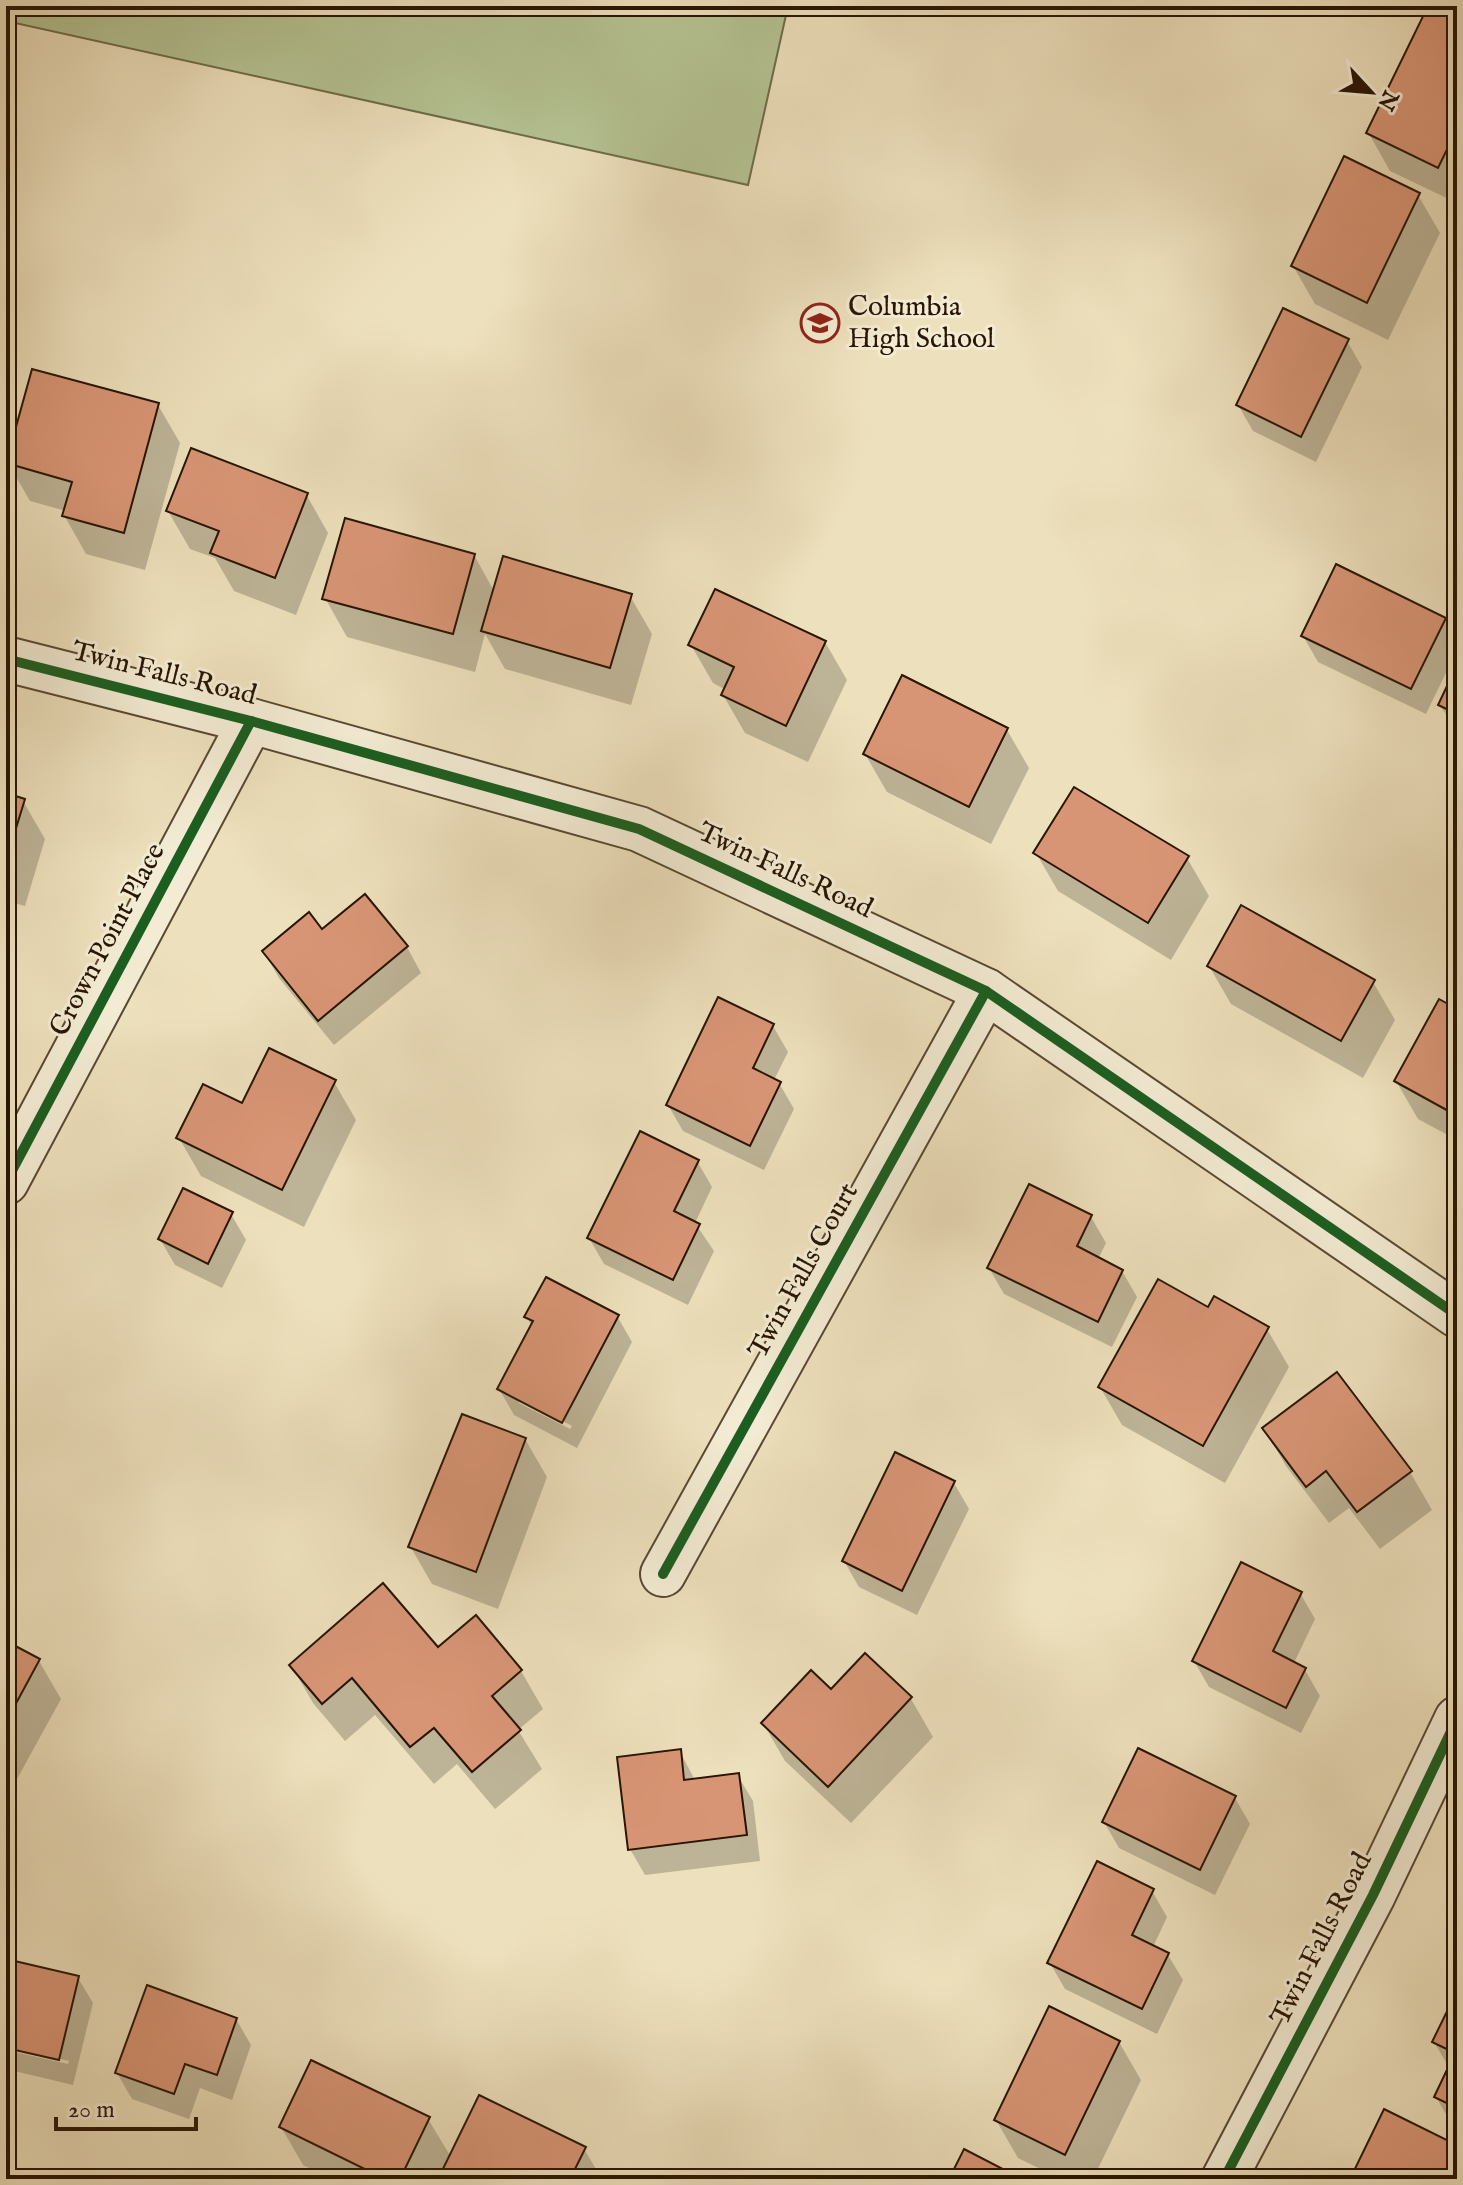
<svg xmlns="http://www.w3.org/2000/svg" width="1463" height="2185" font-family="'IM FELL English',serif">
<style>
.green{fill:#b5c393;stroke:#6e6c4a;stroke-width:2}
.shadow{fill:#0003;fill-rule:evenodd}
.building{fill:#d89575;stroke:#281502;stroke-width:2}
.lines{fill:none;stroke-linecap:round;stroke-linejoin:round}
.street-casing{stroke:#594830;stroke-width:48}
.street{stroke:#f3ebd3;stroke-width:44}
.cycleway-casing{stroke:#f3ebd3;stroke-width:15}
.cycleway{stroke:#1b5e20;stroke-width:10}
.labels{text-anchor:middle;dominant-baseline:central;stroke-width:6;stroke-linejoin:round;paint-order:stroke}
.poi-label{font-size:28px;fill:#281502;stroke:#f3ebd3;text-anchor:start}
.street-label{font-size:28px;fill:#281502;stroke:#f3ebd3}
</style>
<rect width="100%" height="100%" fill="#ede0bc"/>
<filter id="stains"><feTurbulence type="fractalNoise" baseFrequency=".0025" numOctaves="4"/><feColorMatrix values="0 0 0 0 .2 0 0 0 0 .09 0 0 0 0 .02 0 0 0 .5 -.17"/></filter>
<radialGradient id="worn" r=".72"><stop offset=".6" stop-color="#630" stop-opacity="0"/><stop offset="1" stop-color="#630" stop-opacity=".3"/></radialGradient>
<path class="green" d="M6,6h782l-40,179 -742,-164z"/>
<g class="shadow">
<path d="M1457,22v181l-67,-32 -22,-39z"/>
<path d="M1418,195l22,38 -52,107 -73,-36 -22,-38z"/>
<path d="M1347,341l15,26 -46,95 -63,-31 -15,-26z"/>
<path d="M6,396l5,8 -5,21z"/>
<path d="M158,405l22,38 -35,127 -59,-16 -22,-39 2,-4 -36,-10 -22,-38z"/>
<path d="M306,494l22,39 -32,82 -62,-24 -19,-33 -25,-9 -22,-38z"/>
<path d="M474,555l20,36 136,5 22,38 -21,71 -126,-36 -20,-35 -10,38 -128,-35 -22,-39z"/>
<path d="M1444,619l13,23v8l-31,64 -108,-52 -15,-26z"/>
<path d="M825,642l22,38 -39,82 -63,-29 -22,-38 3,-5 -13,-7 -22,-38z"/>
<path d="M1457,670v62l-17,-27z"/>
<path d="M1007,730l22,38 -38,76 -104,-52 -22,-38z"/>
<path d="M6,796l17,5 22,38 -20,67 -19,-5z"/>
<path d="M1036,853l151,5 22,38 -38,64 -113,-69z"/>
<path d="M322,932l85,15 14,26 -87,72 -55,-67 -15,-26z"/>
<path d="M1209,966l164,16 22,38 -32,58 -132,-74z"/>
<path d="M1457,1011v129l-39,-21 -22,-38z"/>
<path d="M773,1026l15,26 -14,28 5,3 15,26 -30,61 -81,-39 -15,-26z"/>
<path d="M334,1082l22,38 -52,107 -103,-51 -22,-38z"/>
<path d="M697,1161l15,26 -17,36 19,28 -26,54 -84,-41 -15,-26z"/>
<path d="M231,1214l15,26 -24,48 -47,-23 -15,-26z"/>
<path d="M1091,1217l15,26 -8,16 24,12 15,26 -25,50 -108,-53 -15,-26z"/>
<path d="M1208,1310l59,19 22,38 -64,116 -103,-58 -22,-38z"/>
<path d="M617,1316l15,26 -55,106 -63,-33 -15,-26 33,-62 -5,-10zM519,1398l53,28 -2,3 -51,-26z"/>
<path d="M1264,1428l146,44 22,38 -52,39 -31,-41 -20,15 -43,-57z"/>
<path d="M525,1439l22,38 -49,132 -66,-25 -22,-38 36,-92z"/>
<path d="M954,1483l15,26 -52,106 -58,-28 -15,-26z"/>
<path d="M1300,1593l15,26 -21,44 11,7 15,26 -19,37 -92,-46 -15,-26z"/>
<path d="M6,1643l33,18 22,38 -55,100z"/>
<path d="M865,1656l46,43 22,38 -82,86 -66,-62 -22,-38 68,-31z"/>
<path d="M291,1665l230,6 22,38 -25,21 24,39 -47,40 -38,-45 -23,20 -59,-69 -30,26 -32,-38z"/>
<path d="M680,1752l15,28 43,-4 15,25 7,60 -115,14 -15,-26z"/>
<path d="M1235,1798l15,26 -35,71 -96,-47 -15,-26z"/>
<path d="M1152,1891l15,26 -14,30 15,8 15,25 -26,54 -92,-45 -15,-26z"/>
<path d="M6,1961l72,17 15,25 -20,82 -67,-16v-19l62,14 1,-3 -63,-15z"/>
<path d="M1457,1995v131l-6,-3 -15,-26 14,-28 -16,-27z"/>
<path d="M236,2019l15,26 -19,55 -32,-12 -11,31 -57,-20 -15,-26z"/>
<path d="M1119,2042l22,38 -48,99h-32l-43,-21 -22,-38z"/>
<path d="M1384,2112l73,35v32h-105z"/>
<path d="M428,2119l23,38 133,-8 18,30h-271l-28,-14 -22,-38z"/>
</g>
<g class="building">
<path d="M1428,6l29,14v109l-19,39 -72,-35z"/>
<path d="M1344,156l76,37 -53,110 -76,-37z"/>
<path d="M1283,308l66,31 -48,98 -65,-32z"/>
<path d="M32,369l127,34 -35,130 -62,-17 10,-34 -66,-19z"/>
<path d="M191,448l117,45 -33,85 -65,-25 9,-22 -53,-20z"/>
<path d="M345,518l130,36 -22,80 -131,-35z"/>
<path d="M503,556l129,38 -22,74 -129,-37z"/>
<path d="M1336,564l110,54 -35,71 -110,-53z"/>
<path d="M715,589l111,52 -40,85 -65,-31 13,-28 -46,-22z"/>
<path d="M1457,665v49l-19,-9z"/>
<path d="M902,675l106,53 -39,79 -106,-53z"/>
<path d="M1074,787l115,69 -41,67 -115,-70z"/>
<path d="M6,793l19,6 -19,62z"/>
<path d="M365,894l43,52 -90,75 -56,-70 47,-39 13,17z"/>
<path d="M1241,905l134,75 -34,61 -134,-75z"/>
<path d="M718,997l56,27 -21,44 28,14 -31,64 -84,-41z"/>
<path d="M1439,999l18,10v94l-5,10 -58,-32z"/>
<path d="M269,1048l67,32 -54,110 -106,-52 27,-54 39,19z"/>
<path d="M640,1131l59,29 -25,51 26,13 -27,56 -86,-42z"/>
<path d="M1029,1184l63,31 -15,31 46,24 -25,52 -111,-54z"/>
<path d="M183,1188l50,24 -25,52 -50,-25z"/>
<path d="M546,1277l73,38 -57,108 -65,-34 36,-68 -9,-4z"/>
<path d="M1158,1279l50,28 6,-11 55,31 -66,119 -105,-59z"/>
<path d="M1337,1372l75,99 -55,41 -31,-41 -20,16 -44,-59z"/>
<path d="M462,1414l64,24 -50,134 -68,-25z"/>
<path d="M895,1452l60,29 -53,110 -60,-30z"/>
<path d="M1241,1562l61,30 -29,59 33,17 -20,40 -94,-47z"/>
<path d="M383,1583l55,64 38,-32 46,55 -30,26 29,34 -49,42 -38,-44 -24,19 -58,-69 -30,26 -33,-39z"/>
<path d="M6,1641l34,18 -34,63z"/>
<path d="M865,1653l47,44 -84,90 -67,-64 50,-53 20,19z"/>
<path d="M1138,1748l98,48 -36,74 -98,-48z"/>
<path d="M681,1749l3,31 55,-7 8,62 -119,15 -11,-93z"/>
<path d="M1097,1861l57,28 -22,46 37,18 -27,56 -95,-46z"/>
<path d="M6,1959l73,17 -20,84 -53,-12z"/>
<path d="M147,1985l90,33 -20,57 -32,-11 -11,30 -59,-21z"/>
<path d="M1457,1991v117l-23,-11 21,-44 -23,-11z"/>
<path d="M1049,2006l71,35 -55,114 -71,-35z"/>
<path d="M311,2060l119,57 -30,62h-15l-106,-52z"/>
<path d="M479,2095l107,52 -16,32h-132z"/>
<path d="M1384,2109l73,36 -2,34h-105z"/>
<path d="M964,2149l58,30h-73z"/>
</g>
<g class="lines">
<g class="street-casing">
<g id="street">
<path d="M6,659l245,62 388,108 347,162 471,324"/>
<path d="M6,1182l245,-461"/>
<path d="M663,1574l323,-583"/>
<path d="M1224,2179l149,-284 84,-176"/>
</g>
</g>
<use href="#street" class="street"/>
<g class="cycleway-casing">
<g id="cycleway">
<path d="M6,659l245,62 388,108 347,162 471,324"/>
<path d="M6,1182l245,-461"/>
<path d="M663,1574l323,-583"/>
<path d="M1224,2179l149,-284 84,-176"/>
</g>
</g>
<use href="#cycleway" class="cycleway"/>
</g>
<defs>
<g id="school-ring" transform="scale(2)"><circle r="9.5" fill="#f3ebd3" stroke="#8f2418" stroke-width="1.5"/><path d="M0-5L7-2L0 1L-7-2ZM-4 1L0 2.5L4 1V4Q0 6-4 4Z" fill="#8f2418"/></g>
</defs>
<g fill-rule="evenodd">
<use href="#school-ring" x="820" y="323"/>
</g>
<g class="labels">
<g class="poi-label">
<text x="848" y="307">Columbia<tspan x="848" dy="32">High School</tspan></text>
</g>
<g class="street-label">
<text transform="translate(164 674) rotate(14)">Twin Falls Road</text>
<text transform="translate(785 871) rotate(25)">Twin Falls Road</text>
<text transform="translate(108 940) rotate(-62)">Crown Point Place</text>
<text transform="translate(804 1271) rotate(-61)">Twin Falls Court</text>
<text transform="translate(1322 1939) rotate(-63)">Twin Falls Road</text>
</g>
</g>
<rect width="1463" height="2185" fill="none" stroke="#ede0bc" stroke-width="32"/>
<rect x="8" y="8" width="1447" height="2169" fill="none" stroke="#281502" stroke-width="4"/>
<rect x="16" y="16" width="1431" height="2153" fill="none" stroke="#281502" stroke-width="2"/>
<g transform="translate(1371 92) rotate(116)" stroke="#f3ebd3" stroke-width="6" paint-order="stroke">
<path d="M0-6L14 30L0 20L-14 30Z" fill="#281502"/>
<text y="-12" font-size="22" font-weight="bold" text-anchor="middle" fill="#281502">N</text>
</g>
<path d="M56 2117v12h140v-12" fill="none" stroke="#281502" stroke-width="4"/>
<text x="68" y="2117" font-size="24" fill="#281502" stroke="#f3ebd3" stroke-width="6" paint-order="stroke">20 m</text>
<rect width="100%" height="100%" filter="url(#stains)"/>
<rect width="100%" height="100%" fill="url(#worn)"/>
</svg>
